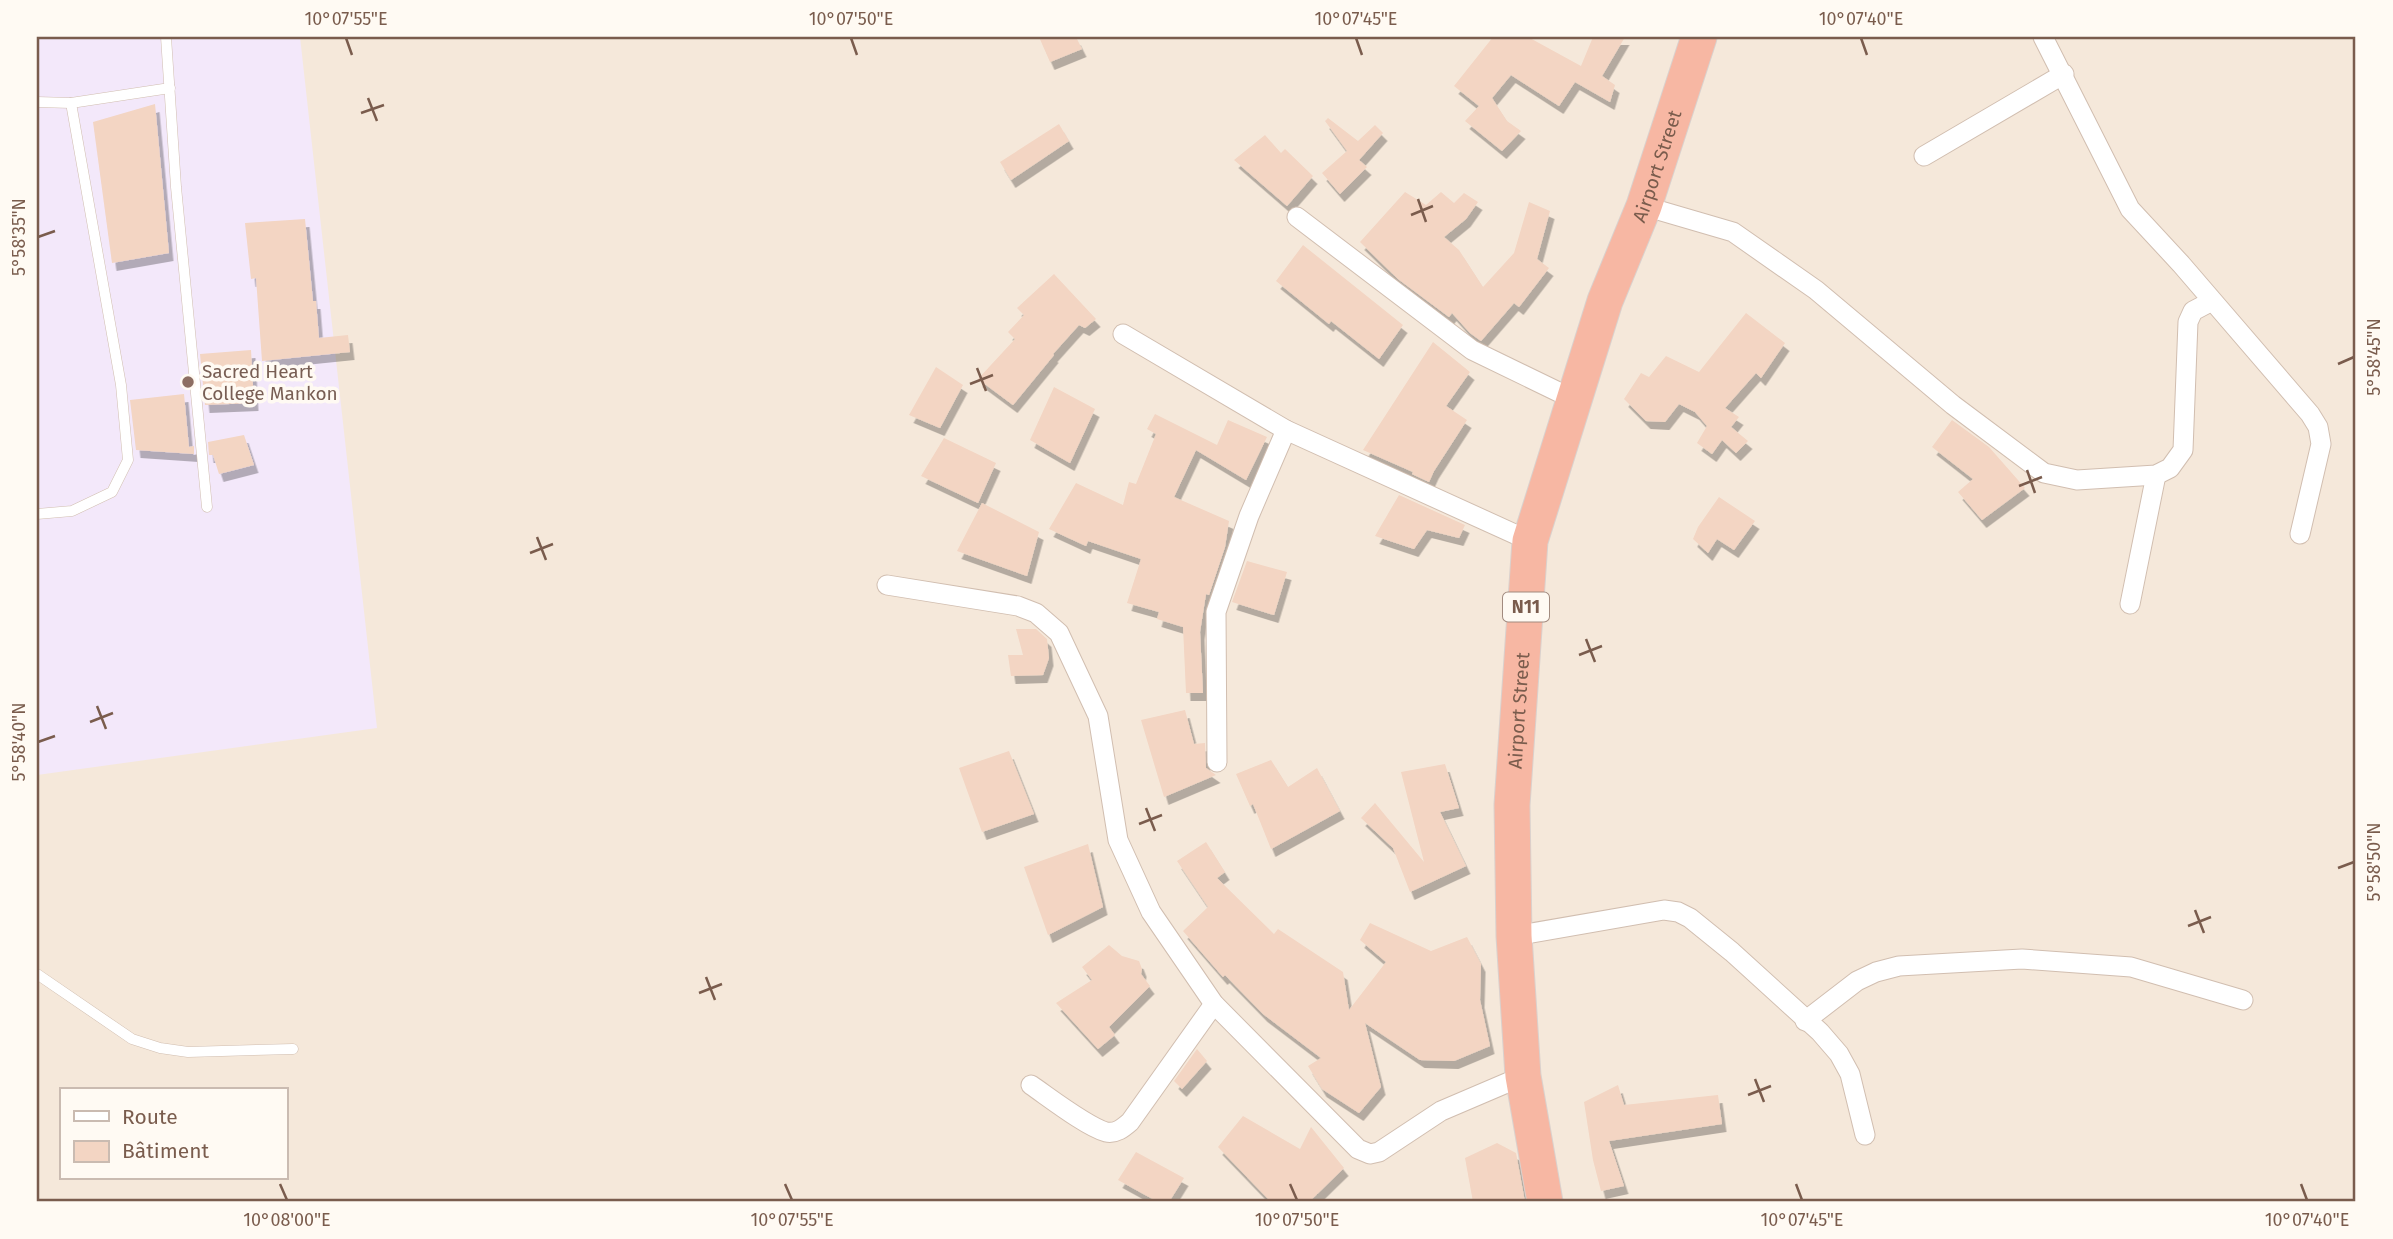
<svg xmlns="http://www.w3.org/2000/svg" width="2393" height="1239" font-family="'Fira Sans',sans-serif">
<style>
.residential{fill:#f5e8da;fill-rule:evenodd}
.education{fill:#f3e8fa}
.building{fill:#f3d5c3;filter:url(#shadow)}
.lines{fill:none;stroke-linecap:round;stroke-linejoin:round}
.lane-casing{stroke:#d1beb0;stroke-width:11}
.street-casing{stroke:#d1beb0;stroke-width:21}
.highway-casing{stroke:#dad1cd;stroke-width:37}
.lane{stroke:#fff;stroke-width:10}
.street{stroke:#fff;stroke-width:19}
.highway{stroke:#f7b7a3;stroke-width:35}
.ticks{fill:none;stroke:#7a5c4d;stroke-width:2.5}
.education-dot{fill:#8d6e63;stroke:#fffaf3;stroke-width:2.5}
.labels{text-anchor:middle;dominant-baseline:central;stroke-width:7;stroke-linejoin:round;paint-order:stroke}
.shield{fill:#fffaf3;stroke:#a28b7f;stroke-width:2}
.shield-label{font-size:18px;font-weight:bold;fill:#7a5c4d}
.street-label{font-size:19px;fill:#7a5c4d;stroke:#fffaf3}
.education-label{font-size:19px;fill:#785e54;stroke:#fffaf3;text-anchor:start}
.neatline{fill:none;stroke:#7a5c4d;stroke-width:2.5}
.ticks-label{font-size:18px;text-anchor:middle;fill:#7a5c4d}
</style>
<defs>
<filter id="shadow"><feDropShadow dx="4.5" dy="8" stdDeviation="0" flood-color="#0004"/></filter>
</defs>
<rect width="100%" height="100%" fill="#fdf6ec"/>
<path class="residential" d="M37,37h2319v1165h-2319zM61,1090h224v88h-224z"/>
<path class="education" d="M37,37h263l77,691 -340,47z"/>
<g class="building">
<path d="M1039,37h37l6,12 -32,13z"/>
<path d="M1493,37h35l53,29 12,-29h32l-23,39 13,9 -5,17 -35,-20 -16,24 -48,-31 -19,23 15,23 14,10 -19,20 -37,-30 14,-15 -25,-20z"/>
<path d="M155,104l14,149 -57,10 -19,-141z"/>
<path d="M1328,118l30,23 17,-16 8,8 -24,27 8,7 -27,27 -18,-21 25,-22 -22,-30z"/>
<path d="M1059,124l10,17 -58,39 -11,-18z"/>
<path d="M1265,135l16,18 4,-4 28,27 -26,30 -53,-46z"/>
<path d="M1405,192l21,13 15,-13 13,11 10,-10 14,9 -12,17 -22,18 15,13 24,37 31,-34 15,-51 21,9 -13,48 12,9 -30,39 -5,-4 -33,38 -11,-8 -18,-20 -3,4 -51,-38 -38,-37z"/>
<path d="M305,219l8,82h3l3,37 29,-3 2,17 -88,9 -6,-83 -5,1 -6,-56z"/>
<path d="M1303,245l100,80 -24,34 -48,-38 -2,3 -53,-43z"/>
<path d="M1054,274l42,45 -11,9 -6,-3 -26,29 1,1 -41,50 -35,-26 37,-40 -7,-7 16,-17 -7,-7z"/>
<path d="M1746,313l39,30 -24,35 -5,-5 -31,35 14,9 -8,10 17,14 -12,12 -14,-13 -10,14 -15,-11 10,-17 -12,-14 -16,-8 -14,18 -19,-1 -22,-22 17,-26 8,4 17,-21 33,16z"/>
<path d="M1433,342l37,30 -24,34 21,14 -33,51 -5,11 -17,-8 1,-2 -50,-22z"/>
<path d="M251,350l3,53 -49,2 -5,-51z"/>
<path d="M936,367l27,18 -23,43 -31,-13z"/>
<path d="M1054,387l41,22 -25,54 -40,-23z"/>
<path d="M184,394l5,53 5,-1v8l-58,-4 -6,-50z"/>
<path d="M1155,414l62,31 11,-25 39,17 -21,43 -50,-30 -22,47 55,24 -4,26 -16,48 -3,-1 -6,38 3,61h-17l-3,-66 -26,-8 2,-7 -32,-9 14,-44 -53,-18 -2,5 -37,-17 27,-46 47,22 6,-23 7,2 20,-50 -9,-5z"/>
<path d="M1952,420l37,27 36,41 -43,32 -24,-28 15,-13 -41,-32z"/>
<path d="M244,435l10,30 -35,9 -6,-19h-4l-1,-13z"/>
<path d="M944,438l52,25 -18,40 -57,-27z"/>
<path d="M1399,495l66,30 -6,13 -32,-8 -13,19 -39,-13z"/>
<path d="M1719,497l36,24 -21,29 -17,-11 -9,14 -15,-14 5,-12z"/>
<path d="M982,503l57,29 -12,44 -70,-25z"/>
<path d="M1247,561l40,11 -13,43 -42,-13z"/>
<path d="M1016,629h20l11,10 2,19 -6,17 -32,1 -3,-21h15z"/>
<path d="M1185,710l9,34 11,-1 1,25 10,7 -52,22 -23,-77z"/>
<path d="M1009,751l25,63 -52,18 -23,-64z"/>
<path d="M1271,760l17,27 29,-19 23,43 -69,38 -18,-45 -3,2 -14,-32z"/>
<path d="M1445,764l14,44 -19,4 26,54 -56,26 -17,-44 -32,-30 14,-15 49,59 -23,-90z"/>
<path d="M1206,842l19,30 -8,6 57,56 4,-5 65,43 6,38 37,-48 -26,-22 10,-17 61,28 36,-14 14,27 -1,36 10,46 -36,15 -34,-1 -55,-37 16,64 -22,26 -37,-24 -14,-23 13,-8 -58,-44 -38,-39 -2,2 -40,-46 25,-24 -31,-46z"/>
<path d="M1088,844l15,63 -55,28 -24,-68z"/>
<path d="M1109,945l13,11 17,5 3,8 -1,5 9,12 -41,41 6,8 -17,14 -42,-46 36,-23 -10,-13z"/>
<path d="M1197,1049l10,12 -25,28 -8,-8z"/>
<path d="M1618,1085l6,20 94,-10 4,29 -113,17 15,45 -23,5 -8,-31 -9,-58z"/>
<path d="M1243,1116l57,33 11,-22 33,41 -35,34h-38l-53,-55z"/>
<path d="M1497,1143l19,10 9,49h-52l-8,-44z"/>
<path d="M1136,1152l48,26 -15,24h-11l-40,-22z"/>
</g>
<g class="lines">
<g class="lane-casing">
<g id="lane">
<path d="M166,37l10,150 31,320"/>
<path d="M37,102l34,1 99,-15"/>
<path d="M37,514l35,-3 40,-19 16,-32 -7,-75 -50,-282"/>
<path d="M37,974l95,65 28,9 28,4 105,-3"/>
</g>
</g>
<g class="street-casing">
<g id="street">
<path d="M2043,37l87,172 51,55 129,150 8,13 3,17 -21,90"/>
<path d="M1924,156l140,-82"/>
<path d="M1644,206l89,26 83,58 137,115 91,68 33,7 79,-5 14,-7 13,-18 5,-128 5,-11 19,-10"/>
<path d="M1297,217l175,133 101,49"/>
<path d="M1123,334l163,96 244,111"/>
<path d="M887,585l131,21 18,7 23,20 39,83 20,124 33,72 63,92 144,145 12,5 9,-2 62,-41 82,-35"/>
<path d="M2130,604l26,-129"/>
<path d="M1217,762l-1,-150 33,-96 37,-86"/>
<path d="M1514,936l150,-26 14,2 12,6 42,34 88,80 19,22 11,20 15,61"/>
<path d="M1805,1021l52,-40 19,-9 23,-6 123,-7 109,8 112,33"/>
<path d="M1031,1085c19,13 55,41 75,47 10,2 17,-4 24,-10l84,-118"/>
</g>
</g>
<g class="highway-casing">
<g id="highway">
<path id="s1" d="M1545,1202l-22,-126 -9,-140 -2,-131 18,-264 75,-240 39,-95 55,-169"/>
</g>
</g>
<use href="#lane" class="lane"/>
<use href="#street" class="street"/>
<use href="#highway" class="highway"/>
</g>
<path class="ticks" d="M346,38l6,17M851,38l6,17M1356,38l6,17M1861,38l6,17M368,98l9,23M361,113l23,-8M1418,199l8,23M1411,215l22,-9M38,237l17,-6M2338,364l16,-7M977,368l9,23M970,384l23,-9M2027,470l8,23M2019,486l23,-9M537,537l9,23M530,553l23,-9M1586,639l9,23M1579,655l23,-9M97,706l9,23M90,722l23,-9M38,742l17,-6M1146,808l9,23M1139,824l23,-9M2338,868l16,-6M2195,910l9,23M2188,926l23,-9M706,977l9,23M699,993l23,-9M1755,1079l9,23M1748,1095l23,-9M280,1184l7,16M785,1184l7,16M1290,1184l7,16M1796,1184l6,16M2301,1184l6,16"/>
<circle class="education-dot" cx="188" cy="382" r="7"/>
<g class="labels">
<rect class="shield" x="1503" y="592.5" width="46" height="29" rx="5"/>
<g class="shield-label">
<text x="1526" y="607">N11</text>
</g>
<g class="street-label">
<text stroke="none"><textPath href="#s1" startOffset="1060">Airport Street</textPath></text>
<text stroke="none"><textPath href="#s1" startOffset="494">Airport Street</textPath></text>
</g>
<g class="education-label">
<text x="202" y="371">Sacred Heart<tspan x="202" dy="22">College Mankon</tspan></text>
</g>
</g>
<rect width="2393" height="1239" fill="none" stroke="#fffaf3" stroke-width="77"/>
<rect x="60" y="1088" width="228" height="91" fill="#fffaf3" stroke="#cabbb1" stroke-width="2"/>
<rect x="74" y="1111" width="35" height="10" fill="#ffffff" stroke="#cabbb1" stroke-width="2"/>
<text x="122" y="1124" font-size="21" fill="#7a5c4d">Route</text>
<rect x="74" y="1141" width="35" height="21" fill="#f3d5c3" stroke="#cabbb1" stroke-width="2"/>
<text x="122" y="1158" font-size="21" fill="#7a5c4d">Bâtiment</text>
<rect x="38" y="38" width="2316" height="1162" class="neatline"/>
<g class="ticks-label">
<text x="346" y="25">10°07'55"E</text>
<text x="851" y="25">10°07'50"E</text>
<text x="1356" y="25">10°07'45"E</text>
<text x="1861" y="25">10°07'40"E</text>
<text transform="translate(19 237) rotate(-90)" y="6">5°58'35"N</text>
<text transform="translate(2374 357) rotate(-90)" y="6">5°58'45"N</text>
<text transform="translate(19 742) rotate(-90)" y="6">5°58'40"N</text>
<text transform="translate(2374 862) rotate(-90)" y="6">5°58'50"N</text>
<text x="287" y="1226">10°08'00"E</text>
<text x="792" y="1226">10°07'55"E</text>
<text x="1297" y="1226">10°07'50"E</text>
<text x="1802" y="1226">10°07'45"E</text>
<text x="2307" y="1226">10°07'40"E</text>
</g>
</svg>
